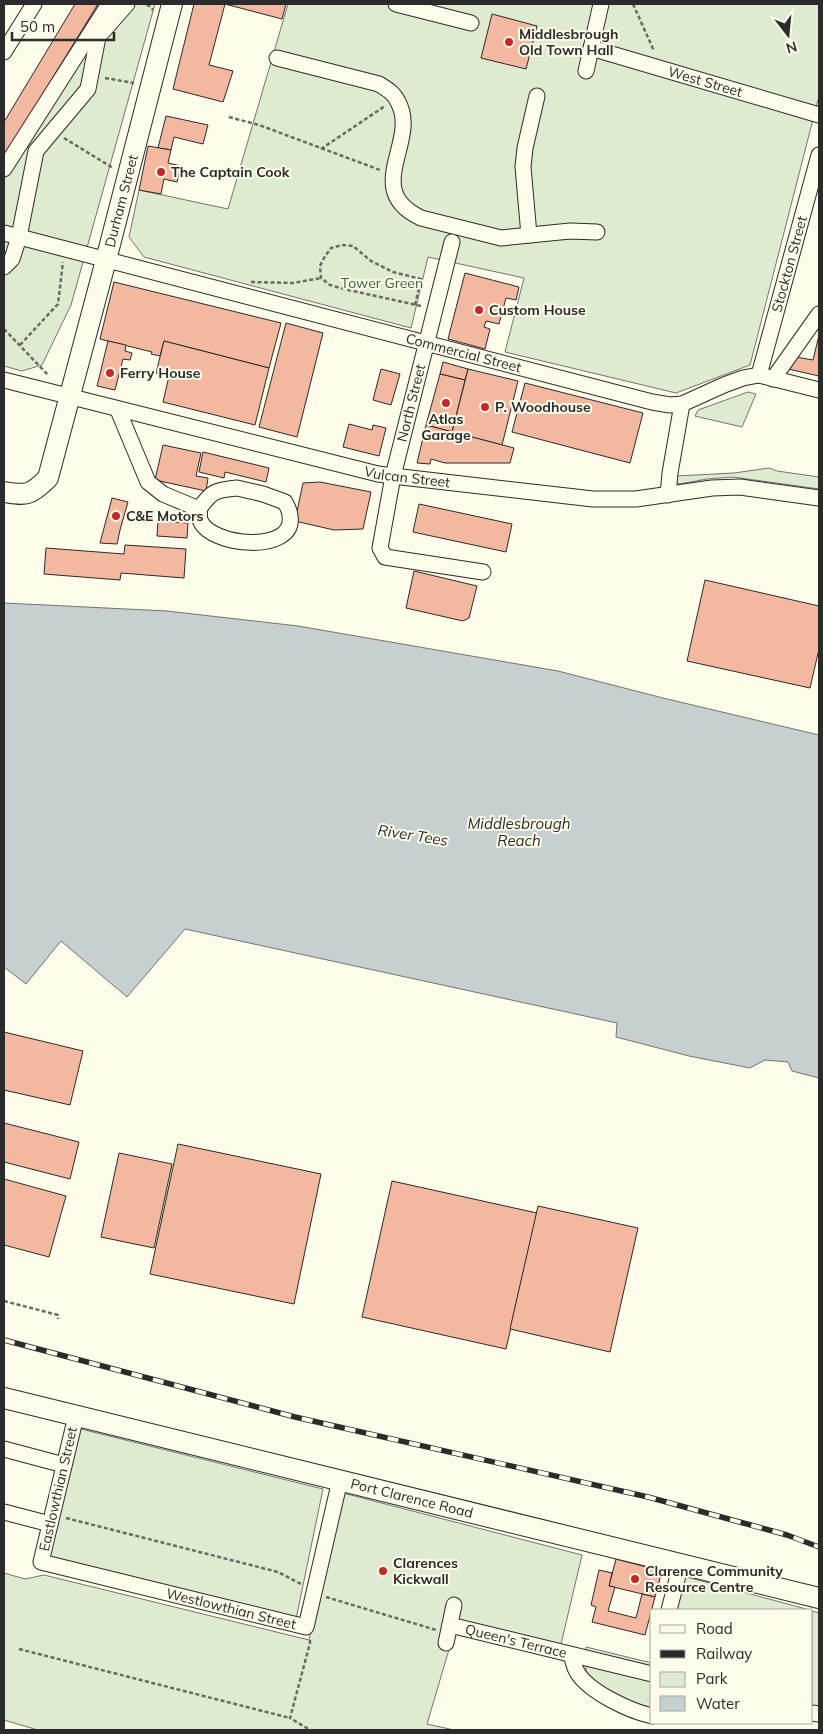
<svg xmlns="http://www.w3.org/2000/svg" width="823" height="1734" font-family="Mulish,sans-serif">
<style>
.green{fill:#deebd1;stroke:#74746e}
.water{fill:#c7d0d0;stroke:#74746e}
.building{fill:#f2b8a0;stroke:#2b2b2b}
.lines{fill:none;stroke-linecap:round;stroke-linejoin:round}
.minor-casing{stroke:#2b2b2b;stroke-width:17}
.major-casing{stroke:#2b2b2b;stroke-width:22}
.path{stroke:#6a6964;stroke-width:2.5;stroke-dasharray:4 2.5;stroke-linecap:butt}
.minor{stroke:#fdfbea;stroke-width:15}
.major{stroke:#fdfbea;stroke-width:20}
.rail-casing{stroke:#2b2b2b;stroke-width:5.5}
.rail{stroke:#fdfbea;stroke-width:4;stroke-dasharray:11;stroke-linecap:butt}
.poi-dot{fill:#c62828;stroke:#fdfbea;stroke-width:2}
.labels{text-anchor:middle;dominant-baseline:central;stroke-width:4;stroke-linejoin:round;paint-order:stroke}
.poi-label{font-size:14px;font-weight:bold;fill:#2b2b2b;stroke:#fdfbea;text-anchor:start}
.street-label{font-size:14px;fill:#2b2b2b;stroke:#fdfbea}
.park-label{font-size:14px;fill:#34623c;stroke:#fdfbea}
.water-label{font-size:15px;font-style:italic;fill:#2b2b2b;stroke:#fdfbea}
</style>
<rect width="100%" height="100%" fill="#fdfbea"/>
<g class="green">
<path d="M98,4h57l-84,301 -29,60 -20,6 -18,-5v-209z"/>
<path d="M288,4h531v92l-69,269 -74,28 -171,-41 19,-74 -96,-21 -17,71 -267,-71 -15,-20 10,-47 89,19z"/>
<path d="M748,392l8,2 -14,33 -47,-11 3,-6z"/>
<path d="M769,468l8,3 42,6v12l-86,-12 -26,2 -28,5 -3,-3v-5l58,-3z"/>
<path d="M77,1428l246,61 -27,130 -254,-62z"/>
<path d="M343,1493l239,62 -21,89 -105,-25 -6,27 -23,78 27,6h-416l-34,-10v-147l21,6 19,-4 265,65z"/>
<path d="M683,1576l127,34h-135z"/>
<path d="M812,1611l7,2v94l-7,-2z"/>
<path d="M586,1647l66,16v47l-48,-19 -18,-16z"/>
</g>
<path class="water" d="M4,603l163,8 131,15 260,45 105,27 156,37v343l-27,-7 -4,-9 -23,-2 -15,8 -61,-12 -73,-19 1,-14 -432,-94 -58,68 -66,-56 -35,43 -22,-17z"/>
<g class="building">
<path d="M75,4h23l-94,153v-35z"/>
<path d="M194,4h92l-4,15 -57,-15 -16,61 24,6 -10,31 -50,-13z"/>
<path d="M492,14l45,12 -11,43 -45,-11z"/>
<path d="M166,116l42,9 -5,19 -29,-7 -3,13 -13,-2z"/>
<path d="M148,146l23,4 -3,13 13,3 -4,16 -13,-3 -3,15 -22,-4z"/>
<path d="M465,273l54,14 -3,13 -10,-2 -7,26 -13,-3 -2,6 6,2 -5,20 -37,-10z"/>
<path d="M114,282l167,41 -12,45 -105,-27 -4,15 -9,-2 1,-2 -52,-13z"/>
<path d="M286,323l37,10 -26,104 -38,-10z"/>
<path d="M819,335v41l-31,-7 8,-12 17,3z"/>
<path d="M108,341l18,4 -1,6 7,2 -2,7 -7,-1 -8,31 -18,-4z"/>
<path d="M164,341l105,27 -14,57 -92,-23 6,-26 -13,-3z"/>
<path d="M443,362l25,7 -3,11 -25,-6z"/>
<path d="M381,369l19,5 -9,31 -18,-5z"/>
<path d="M468,369l50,12 -16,64 -50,-13z"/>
<path d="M440,374l25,6 -13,52 -26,-7z"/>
<path d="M525,383l118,30 -13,50 -118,-31z"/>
<path d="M349,424l23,6 1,-5 13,3 -7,28 -36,-9z"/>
<path d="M426,425l88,23 -4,15h-65l-14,-4 -1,5 -13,-1z"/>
<path d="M163,445l38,8 -5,23 12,2 -2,13 -51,-11z"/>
<path d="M203,452l66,16 -3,14 -41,-10 -1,6 -25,-6z"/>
<path d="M320,482l51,10 -8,37 -29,1 -39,-9 8,-38z"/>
<path d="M112,498l16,4 -8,28 -3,14 -17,-1z"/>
<path d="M419,504l93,20 -6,28 -93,-20z"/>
<path d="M158,521l30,2 -1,15 -30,-2z"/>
<path d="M125,545l61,4 -2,29 -63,-5 -1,7 -76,-6 2,-26 78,6z"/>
<path d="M414,571l63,15 -8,32 -6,3 -57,-13z"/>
<path d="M705,580l114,26v43l-9,39 -123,-27z"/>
<path d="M4,1032l79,19 -13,54 -66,-15z"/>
<path d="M4,1123l75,19 -9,37 -66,-17z"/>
<path d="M178,1144l143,30 -27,130 -144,-30z"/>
<path d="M119,1153l53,11 -18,84 -53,-11z"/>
<path d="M4,1179l62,17 -17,61 -45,-12z"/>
<path d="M392,1181l145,32 -31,136 -144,-32z"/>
<path d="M538,1206l100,22 -28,124 -100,-23z"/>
<path d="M616,1559l46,12 -7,26 -46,-11z"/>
<path d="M599,1570l13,3 -3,13 6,1 -7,24 28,7 6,-24 13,3 -10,38 -53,-13 4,-15 -5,-2z"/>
</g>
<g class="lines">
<g class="minor-casing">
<g id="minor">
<path d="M396,4l75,19"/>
<path id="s1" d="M591,48l228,67"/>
<path d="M4,52l30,-48"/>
<path d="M277,58l102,26c8,5 15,9 19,18 22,39 -37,88 23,116l80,20 69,-7 27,1"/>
<path d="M586,71l15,-67"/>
<path d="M4,169l105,-165"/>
<path id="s2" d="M4,233l648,169 18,3 12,-1 42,-19 19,-7 16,-3 60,15"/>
<path d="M529,235l-6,-68 2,-19 12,-52"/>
<path d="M452,242l-59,234 -13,72 5,9 98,15"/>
<path d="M4,267l8,-8 7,-22 17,-86 52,-62 10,-52 29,-33"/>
<path id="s3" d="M759,375l60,-220"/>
<path d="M773,379l46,-65"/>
<path id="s4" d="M4,380l374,94 15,2 200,23h43l76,-11 28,-1 79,11"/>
<path d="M118,410l30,72 15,12 36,15"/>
<path d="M237,488l26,6 22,8c2,4 5,9 5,14 6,38 -80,31 -90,4 -1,-3 0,-8 -1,-11 13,-18 16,-19 38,-21z"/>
<path d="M668,495l2,-22 12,-69"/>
<path id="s5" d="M76,1416l-35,146 265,65 34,-147"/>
<path d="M4,1449l60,16"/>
<path d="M4,1512l46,12"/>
<path d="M669,1610l12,-46"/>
<path id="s6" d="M450,1625l202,49"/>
<path d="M446,1643l8,-38"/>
<path d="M571,1655c2,5 3,11 5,15 10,21 54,41 76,46"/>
<path d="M812,1713l7,1"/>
</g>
</g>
<g class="major-casing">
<g id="major">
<path id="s7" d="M4,492c23,4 27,3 44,-14l58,-218 66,-256"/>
<path id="s8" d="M4,1398l815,200"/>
</g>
</g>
<g class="path">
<path d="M147,4l6,6"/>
<path d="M633,4l21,47"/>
<path d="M105,78l29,5"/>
<path d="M229,117l30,8 121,45"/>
<path d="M64,138l49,30"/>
<path d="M321,149l64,-43"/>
<path d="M251,282l42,1 28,-5"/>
<path d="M415,305l6,-26 -28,-7 -22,-11 -18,-15 -11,-1 -11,3 -7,10 -4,8 1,12 9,7 14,4 77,17"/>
<path d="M4,329l45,47"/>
<path d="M20,345l38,-41 5,-42"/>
<path d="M4,1301l54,14v4"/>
<path d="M66,1518l212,54 23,12"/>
<path d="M326,1597l110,33"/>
<path d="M310,1640v3l-20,75 20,12"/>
<path d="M19,1649l271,69"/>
</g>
<use href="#minor" class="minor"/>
<use href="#major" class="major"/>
<g class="rail-casing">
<path id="rail" d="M4,1340l291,77 353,80 139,38 32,12"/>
</g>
<use href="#rail" class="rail"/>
</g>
<g class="poi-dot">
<circle cx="509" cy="42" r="5"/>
<circle cx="161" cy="172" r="5"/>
<circle cx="479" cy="310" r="5"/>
<circle cx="110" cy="373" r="5"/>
<circle cx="446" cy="403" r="5"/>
<circle cx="485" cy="407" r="5"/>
<circle cx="116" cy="516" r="5"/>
<circle cx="383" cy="1571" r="5"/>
<circle cx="635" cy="1579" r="5"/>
</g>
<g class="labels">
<g class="poi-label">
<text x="519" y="34">Middlesbrough<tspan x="519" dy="16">Old Town Hall</tspan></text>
<text x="171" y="172">The Captain Cook</text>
<text x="489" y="310">Custom House</text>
<text x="120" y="373">Ferry House</text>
<text x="495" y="407">P. Woodhouse</text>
<text x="446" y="419" text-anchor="middle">Atlas<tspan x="446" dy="16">Garage</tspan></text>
<text x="126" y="516">C&amp;E Motors</text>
<text x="393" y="1563">Clarences<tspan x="393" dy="16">Kickwall</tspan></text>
<text x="645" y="1571">Clarence Community<tspan x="645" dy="16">Resource Centre</tspan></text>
</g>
<g class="street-label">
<text stroke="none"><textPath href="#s1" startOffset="119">West Street</textPath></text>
<text stroke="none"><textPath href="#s7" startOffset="336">Durham Street</textPath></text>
<text stroke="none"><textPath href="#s3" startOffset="115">Stockton Street</textPath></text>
<text stroke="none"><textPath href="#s2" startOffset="475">Commercial Street</textPath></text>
<text transform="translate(411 403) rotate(-76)">North Street</text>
<text stroke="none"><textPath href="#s4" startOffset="415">Vulcan Street</textPath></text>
<text transform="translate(58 1489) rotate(-77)">Eastlowthian Street</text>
<text stroke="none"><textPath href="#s8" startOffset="420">Port Clarence Road</textPath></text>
<text stroke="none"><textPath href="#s5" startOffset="346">Westlowthian Street</textPath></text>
<text stroke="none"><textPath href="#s6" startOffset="68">Queen's Terrace</textPath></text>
</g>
<g class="park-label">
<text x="382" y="283">Tower Green</text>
</g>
<g class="water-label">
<text x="519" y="823">Middlesbrough<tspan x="519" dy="17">Reach</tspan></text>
<text transform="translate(413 835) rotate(9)">River Tees</text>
</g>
</g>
<rect width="823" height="1734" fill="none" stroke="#2b2b2b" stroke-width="10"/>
<rect x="650" y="1609" width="162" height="115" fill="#fdfbea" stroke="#a9a89e"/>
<rect x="660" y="1625" width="25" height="8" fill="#fdfbea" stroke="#a9a89e"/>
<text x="696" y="1634" font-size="15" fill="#2b2b2b">Road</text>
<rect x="660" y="1650" width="25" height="8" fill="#2b2b2b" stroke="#a9a89e"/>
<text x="696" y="1659" font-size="15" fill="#2b2b2b">Railway</text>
<rect x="660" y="1672" width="25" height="15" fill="#deebd1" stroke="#a9a89e"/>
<text x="696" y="1684" font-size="15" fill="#2b2b2b">Park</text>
<rect x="660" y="1696" width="25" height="15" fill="#c7d0d0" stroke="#a9a89e"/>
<text x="696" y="1709" font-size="15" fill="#2b2b2b">Water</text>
<g transform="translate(788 35) rotate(164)" stroke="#fdfbea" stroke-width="4" paint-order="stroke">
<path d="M0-4L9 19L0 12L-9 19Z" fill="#2b2b2b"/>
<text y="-8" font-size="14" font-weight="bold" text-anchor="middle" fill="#2b2b2b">N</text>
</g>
<path d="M12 32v8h102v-8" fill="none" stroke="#2b2b2b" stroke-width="2.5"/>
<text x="20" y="32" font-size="15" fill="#2b2b2b" stroke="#fdfbea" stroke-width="4" paint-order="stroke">50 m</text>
</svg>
